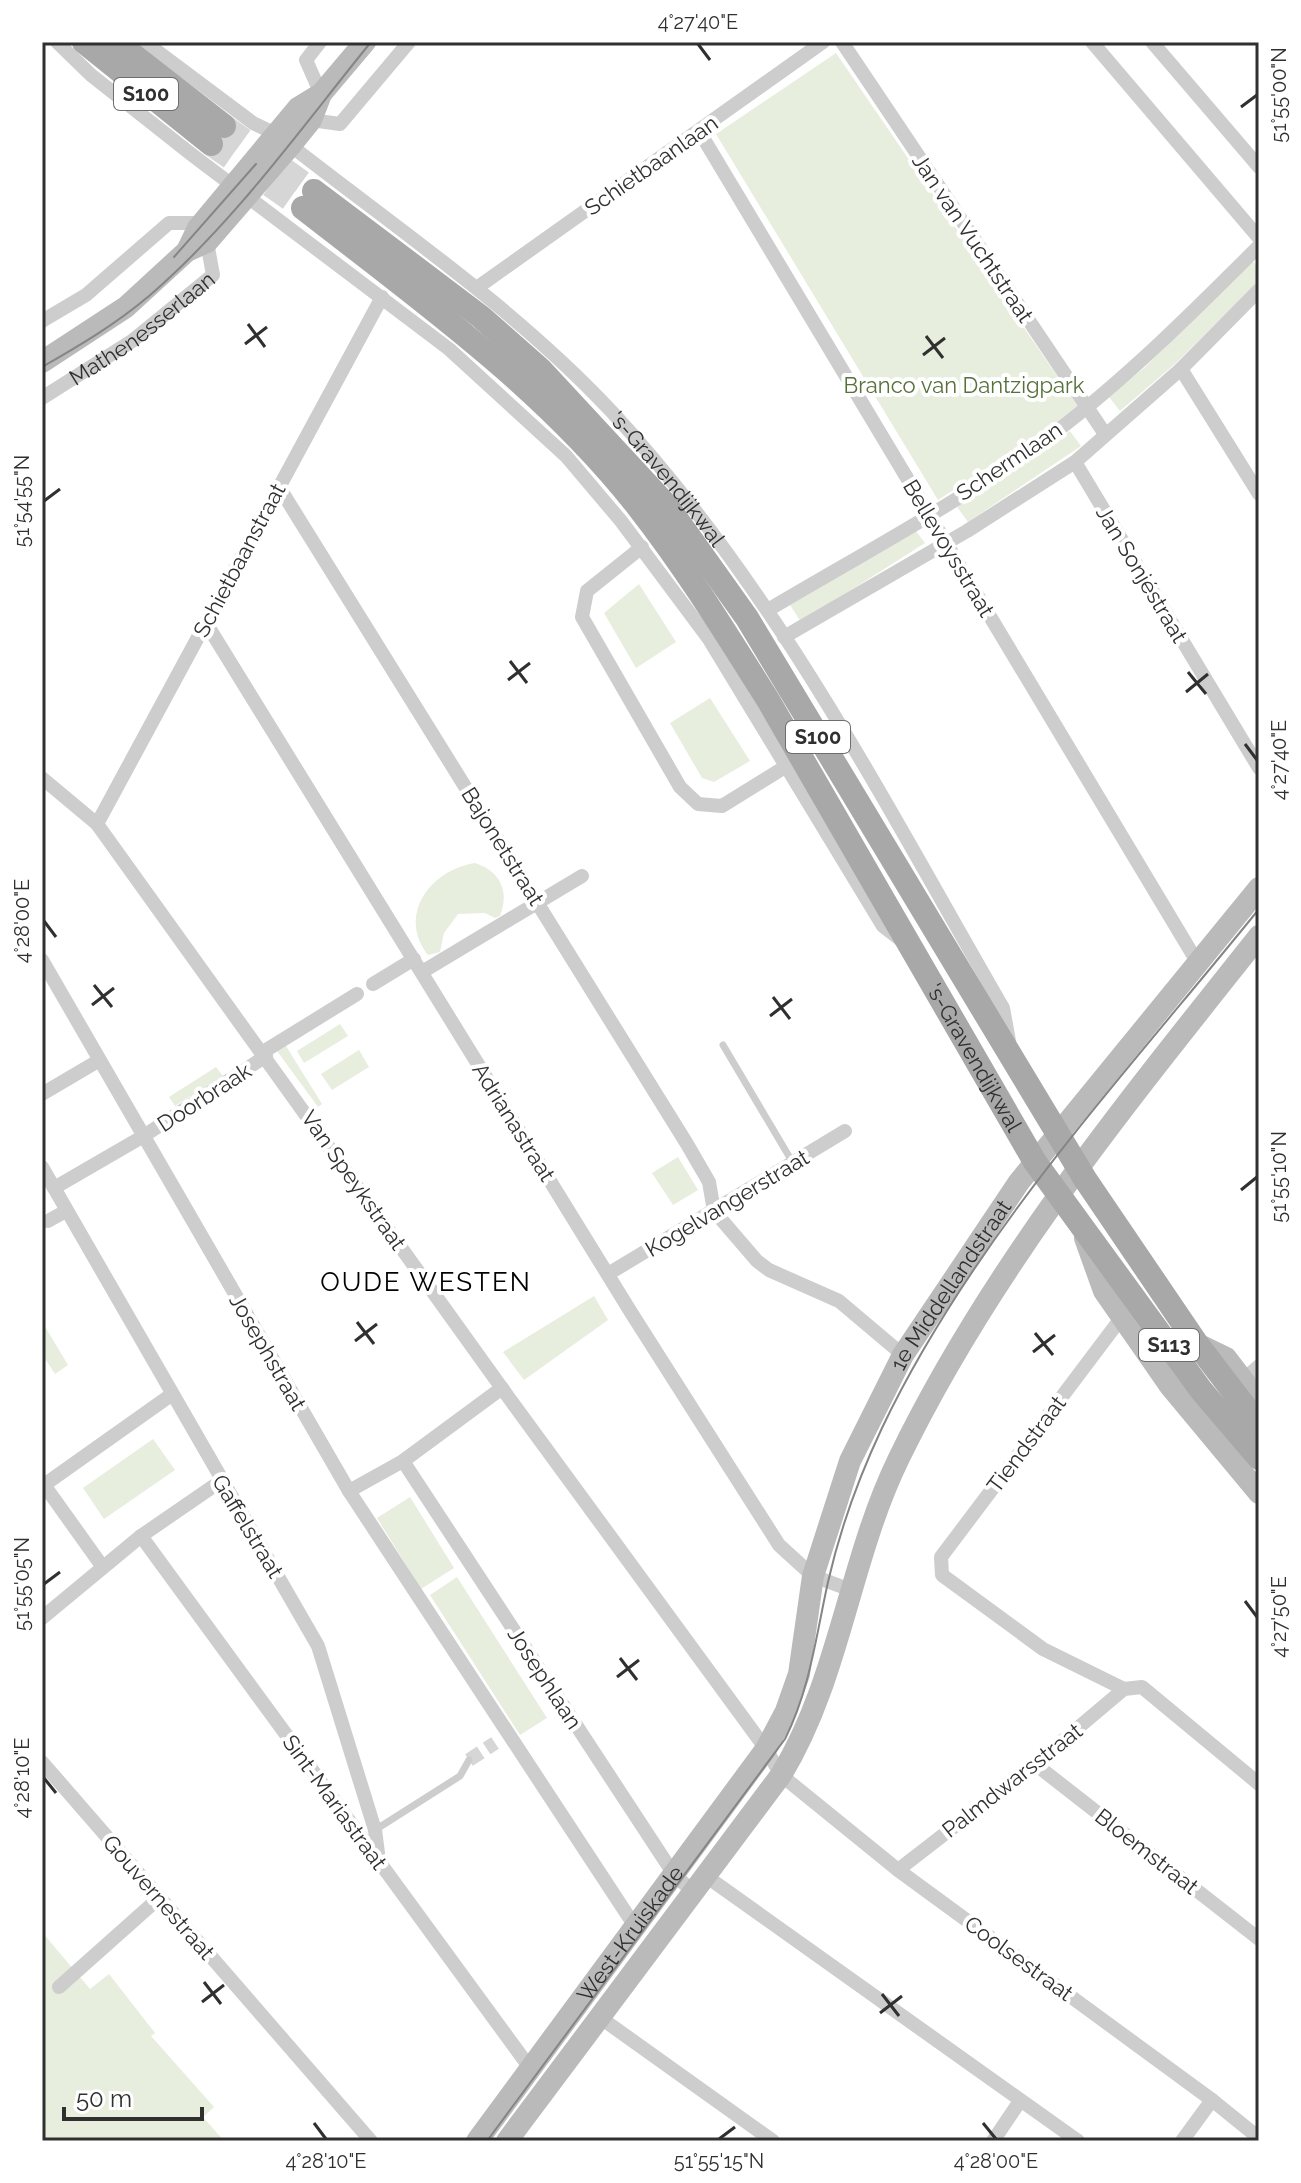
<svg xmlns="http://www.w3.org/2000/svg" width="1301" height="2183" font-family="Raleway,sans-serif">
<style>
.green{fill:#e7eede}
.lines{fill:none;stroke-linecap:round;stroke-linejoin:round}
.street-tunnel{stroke:#d6d6d6;stroke-width:14;stroke-dasharray:14 7;stroke-linecap:butt}
.primary-tunnel{stroke:#d6d6d6;stroke-width:24;stroke-dasharray:24 12;stroke-linecap:butt}
.lane{stroke:#cdcdcd;stroke-width:7}
.street{stroke:#cdcdcd;stroke-width:14}
.secondary{stroke:#bababa;stroke-width:22}
.primary{stroke:#a8a8a8;stroke-width:24}
.tram{stroke:#858585;stroke-width:2}
.ticks{fill:none;stroke:#303030;stroke-width:3}
.labels{text-anchor:middle;dominant-baseline:central;stroke-width:8;stroke-linejoin:round;paint-order:stroke}
.shield{fill:#fff;stroke:#6e6e6e;stroke-width:2}
.shield-label{font-size:20px;font-weight:bold;fill:#303030}
.street-label{font-size:22px;fill:#303030;stroke:#fff}
.park-label{font-size:22px;fill:#55703a;stroke:#fff}
.quarter-label{font-size:26px;letter-spacing:2px;fill:#000;stroke:#fff}
.neatline{fill:none;stroke:#303030;stroke-width:3}
.ticks-label{font-size:20px;text-anchor:middle;fill:#303030}
</style>
<rect width="100%" height="100%" fill="#fff"/>
<g class="green">
<path d="M836,53l243,355 -141,92 -222,-366z"/>
<path d="M1253,261l6,8v12l-83,82 -56,48 -11,-14 35,-29z"/>
<path d="M1070,431l11,15 -113,76 -11,-15z"/>
<path d="M916,531l9,12 -124,79 -11,-17z"/>
<path d="M639,584l37,58 -40,26 -32,-55z"/>
<path d="M710,698l40,63 -36,21 -12,-4 -32,-55z"/>
<path d="M475,863c25,8 35,28 25,53l-5,2 -10,-5 -27,1 -14,19 -4,19 -12,3c-31,-40 2,-85 47,-92z"/>
<path d="M340,1024l8,12 -44,27 -7,-12z"/>
<path d="M286,1046l36,58 -4,3 -41,-56z"/>
<path d="M359,1050l10,17 -37,23 -11,-16z"/>
<path d="M216,1067l7,9 -48,30 -6,-9z"/>
<path d="M678,1157l20,33 -25,15 -21,-32z"/>
<path d="M594,1296l14,24 -84,60 -21,-28z"/>
<path d="M44,1325l24,40 -13,9 -13,-20z"/>
<path d="M153,1439l22,31 -71,49 -21,-31z"/>
<path d="M410,1497l44,71 -33,21 -44,-71z"/>
<path d="M457,1577l90,141 -27,17 -90,-140z"/>
<path d="M42,1932l48,57 19,-15 46,59 -4,3 63,71 -11,10 21,24h-177l-5,-6z"/>
</g>
<g class="lines">
<path class="street-tunnel" d="M469,1760l26,-17"/>
<g class="primary-tunnel">
<path d="M224,126l90,65"/>
<path d="M211,144l92,64"/>
</g>
<g class="lane">
<path d="M723,1045l70,118"/>
<path d="M375,1830l85,-54 9,-16"/>
</g>
<g class="street">
<path d="M57,42l34,33 100,79 258,195 117,107 55,65 88,118 174,287 18,14"/>
<path id="s1" d="M145,42l108,81 23,11c115,91 236,171 336,278 163,176 272,390 391,596l6,33"/>
<path d="M320,42l-14,18 15,34"/>
<path d="M842,42l263,392"/>
<path d="M1092,42l167,196"/>
<path d="M1152,42l107,125"/>
<path d="M311,120l29,4 69,-82"/>
<path d="M699,131l500,834"/>
<path d="M478,287l345,-245"/>
<path d="M42,321l44,-26 83,-72h33"/>
<path d="M1181,369l78,125"/>
<path id="s2" d="M42,398l90,-57 81,-66 -6,-33"/>
<path d="M1075,462l184,306"/>
<path d="M279,487l408,657 22,38 5,29 43,50 12,9 70,31 64,54"/>
<path d="M642,547l-55,44 -5,26 98,170 18,17 24,2 63,-39"/>
<path d="M768,610c96,-57 196,-110 285,-176 74,-56 140,-122 206,-188"/>
<path d="M206,623l426,691 147,231 34,31 38,14"/>
<path d="M784,637l183,-106 108,-69 106,-93 78,-79"/>
<path d="M42,778l55,46 412,574 257,351 15,26 117,95 314,230 47,38"/>
<path d="M97,824l285,-527"/>
<path d="M42,960l307,531 287,437"/>
<path d="M422,972l160,-96"/>
<path d="M373,984l41,-25"/>
<path d="M263,1052l94,-58"/>
<path d="M42,1094l56,-33"/>
<path d="M42,1167l276,479 57,184 4,31"/>
<path d="M54,1188l88,-51 124,-81"/>
<path d="M48,1221l18,-10"/>
<path d="M608,1274l237,-143"/>
<path d="M1122,1317l-181,240 1,18 101,74 81,40 18,-2 117,97"/>
<path d="M1243,1380l16,-14"/>
<path d="M403,1461l272,415 17,14"/>
<path d="M42,1482l60,84"/>
<path d="M44,1485l127,-90"/>
<path d="M349,1491l54,-30 99,-73"/>
<path d="M141,1536l389,532"/>
<path d="M42,1618l99,-82 80,-55"/>
<path d="M42,1762l329,379"/>
<path d="M1035,1764l224,175"/>
<path d="M898,1870l137,-106 89,-75"/>
<path d="M703,1874l375,267"/>
<path d="M59,1987l100,-89"/>
<path d="M598,2016l175,125"/>
<path d="M993,2141l27,-40"/>
<path d="M1182,2141l30,-41"/>
</g>
<g class="secondary">
<path d="M187,251l11,-23 100,-120 23,-14"/>
<path d="M42,362l84,-55 61,-56 20,-9 83,-96 21,-26 10,-26 44,-52"/>
<path d="M1085,1238l19,53 66,95 89,107"/>
<path d="M1197,1344l29,14 33,43"/>
<path id="s3" d="M477,2141l289,-392 20,-38 13,-37 14,-98 37,-115 53,-106 116,-173 240,-294"/>
<path d="M507,2141l274,-366c59,-97 68,-215 118,-317 92,-190 229,-357 360,-522"/>
</g>
<g class="primary">
<path d="M84,42l127,102"/>
<path d="M116,42l108,84"/>
<path d="M314,191l167,126 59,52 128,138 79,111 338,561 112,165 62,81"/>
<path id="s4" d="M303,208c118,92 243,181 336,300 47,60 88,127 129,192l267,462 166,228 58,68"/>
</g>
<g class="tram">
<path d="M174,257l82,-93"/>
<path d="M42,367c37,-21 74,-43 107,-71 85,-73 152,-168 222,-254"/>
<path d="M487,2141l298,-402c25,-50 31,-103 43,-157 12,-53 31,-105 54,-154 92,-193 244,-354 377,-519"/>
</g>
</g>
<path class="ticks" d="M698,44l12,16M1241,107l16,-12M248,324l17,23M926,336l17,22M245,344l22,-17M923,355l22,-17M44,501l16,-12M510,661l17,22M1188,672l18,22M508,680l22,-17M1186,692l22,-18M1245,744l12,16M44,921l12,16M94,985l18,22M773,997l17,22M92,1005l22,-17M770,1016l22,-17M1241,1190l16,-13M357,1322l17,22M1035,1333l18,22M355,1341l22,-17M1033,1352l22,-17M44,1584l16,-12M1245,1601l12,16M620,1658l17,22M617,1677l22,-17M44,1778l12,15M204,1982l17,22M882,1994l17,22M202,2002l22,-17M880,2013l22,-17M314,2123l12,16M983,2123l13,16M719,2139l16,-12"/>
<g class="labels">
<g class="shield">
<rect x="114" y="78" width="64" height="32" rx="6"/>
<rect x="786" y="721" width="64" height="32" rx="6"/>
<rect x="1139" y="1329" width="60" height="32" rx="6"/>
</g>
<g class="shield-label">
<text x="146" y="94">S100</text>
<text x="818" y="737">S100</text>
<text x="1169" y="1345">S113</text>
</g>
<g class="street-label">
<text transform="translate(651 165) rotate(-35)">Schietbaanlaan</text>
<text transform="translate(973 238) rotate(56)">Jan van Vuchtstraat</text>
<text stroke="none"><textPath href="#s2" startOffset="122">Mathenesserlaan</textPath></text>
<text transform="translate(1009 461) rotate(-34)">Schermlaan</text>
<text stroke="none"><textPath href="#s1" startOffset="684">'s-Gravendijkwal</textPath></text>
<text transform="translate(949 548) rotate(59)">Bellevoysstraat</text>
<text transform="translate(239 560) rotate(-62)">Schietbaanstraat</text>
<text transform="translate(1142 574) rotate(59)">Jan Sonjéstraat</text>
<text transform="translate(503 846) rotate(58)">Bajonetstraat</text>
<text stroke="none"><textPath href="#s4" startOffset="1096">'s-Gravendijkwal</textPath></text>
<text transform="translate(204 1097) rotate(-33)">Doorbraak</text>
<text transform="translate(514 1122) rotate(58)">Adrianastraat</text>
<text transform="translate(354 1180) rotate(55)">Van Speykstraat</text>
<text transform="translate(727 1203) rotate(-31)">Kogelvangerstraat</text>
<text stroke="none"><textPath href="#s3" startOffset="992">1e Middellandstraat</textPath></text>
<text transform="translate(268 1352) rotate(60)">Josephstraat</text>
<text transform="translate(1026 1444) rotate(-53)">Tiendstraat</text>
<text transform="translate(248 1526) rotate(59)">Gaffelstraat</text>
<text transform="translate(545 1678) rotate(57)">Josephlaan</text>
<text transform="translate(1012 1780) rotate(-38)">Palmdwarsstraat</text>
<text transform="translate(335 1802) rotate(54)">Sint-Mariastraat</text>
<text transform="translate(1147 1851) rotate(38)">Bloemstraat</text>
<text transform="translate(159 1897) rotate(49)">Gouvernestraat</text>
<text stroke="none"><textPath href="#s3" startOffset="258">West-Kruiskade</textPath></text>
<text transform="translate(1019 1958) rotate(36)">Coolsestraat</text>
</g>
<g class="park-label">
<text x="964" y="385">Branco van Dantzigpark</text>
</g>
<g class="quarter-label">
<text x="426" y="1282">OUDE WESTEN</text>
</g>
</g>
<rect width="1301" height="2183" fill="none" stroke="#ffffff" stroke-width="88"/>
<path d="M64 2107v12h138v-12" fill="none" stroke="#303030" stroke-width="4"/>
<text x="76" y="2107" font-size="24" fill="#303030" stroke="#ffffff" stroke-width="6" paint-order="stroke">50 m</text>
<rect x="44" y="44" width="1213" height="2095" class="neatline"/>
<g class="ticks-label">
<text x="698" y="29">4°27'40"E</text>
<text transform="translate(1279 95) rotate(-90)" y="7">51°55'00"N</text>
<text transform="translate(22 501) rotate(-90)" y="7">51°54'55"N</text>
<text transform="translate(1279 760) rotate(-90)" y="7">4°27'40"E</text>
<text transform="translate(22 921) rotate(-90)" y="7">4°28'00"E</text>
<text transform="translate(1279 1177) rotate(-90)" y="7">51°55'10"N</text>
<text transform="translate(22 1584) rotate(-90)" y="7">51°55'05"N</text>
<text transform="translate(1279 1617) rotate(-90)" y="7">4°27'50"E</text>
<text transform="translate(22 1778) rotate(-90)" y="7">4°28'10"E</text>
<text x="326" y="2168">4°28'10"E</text>
<text x="719" y="2168">51°55'15"N</text>
<text x="996" y="2168">4°28'00"E</text>
</g>
</svg>
